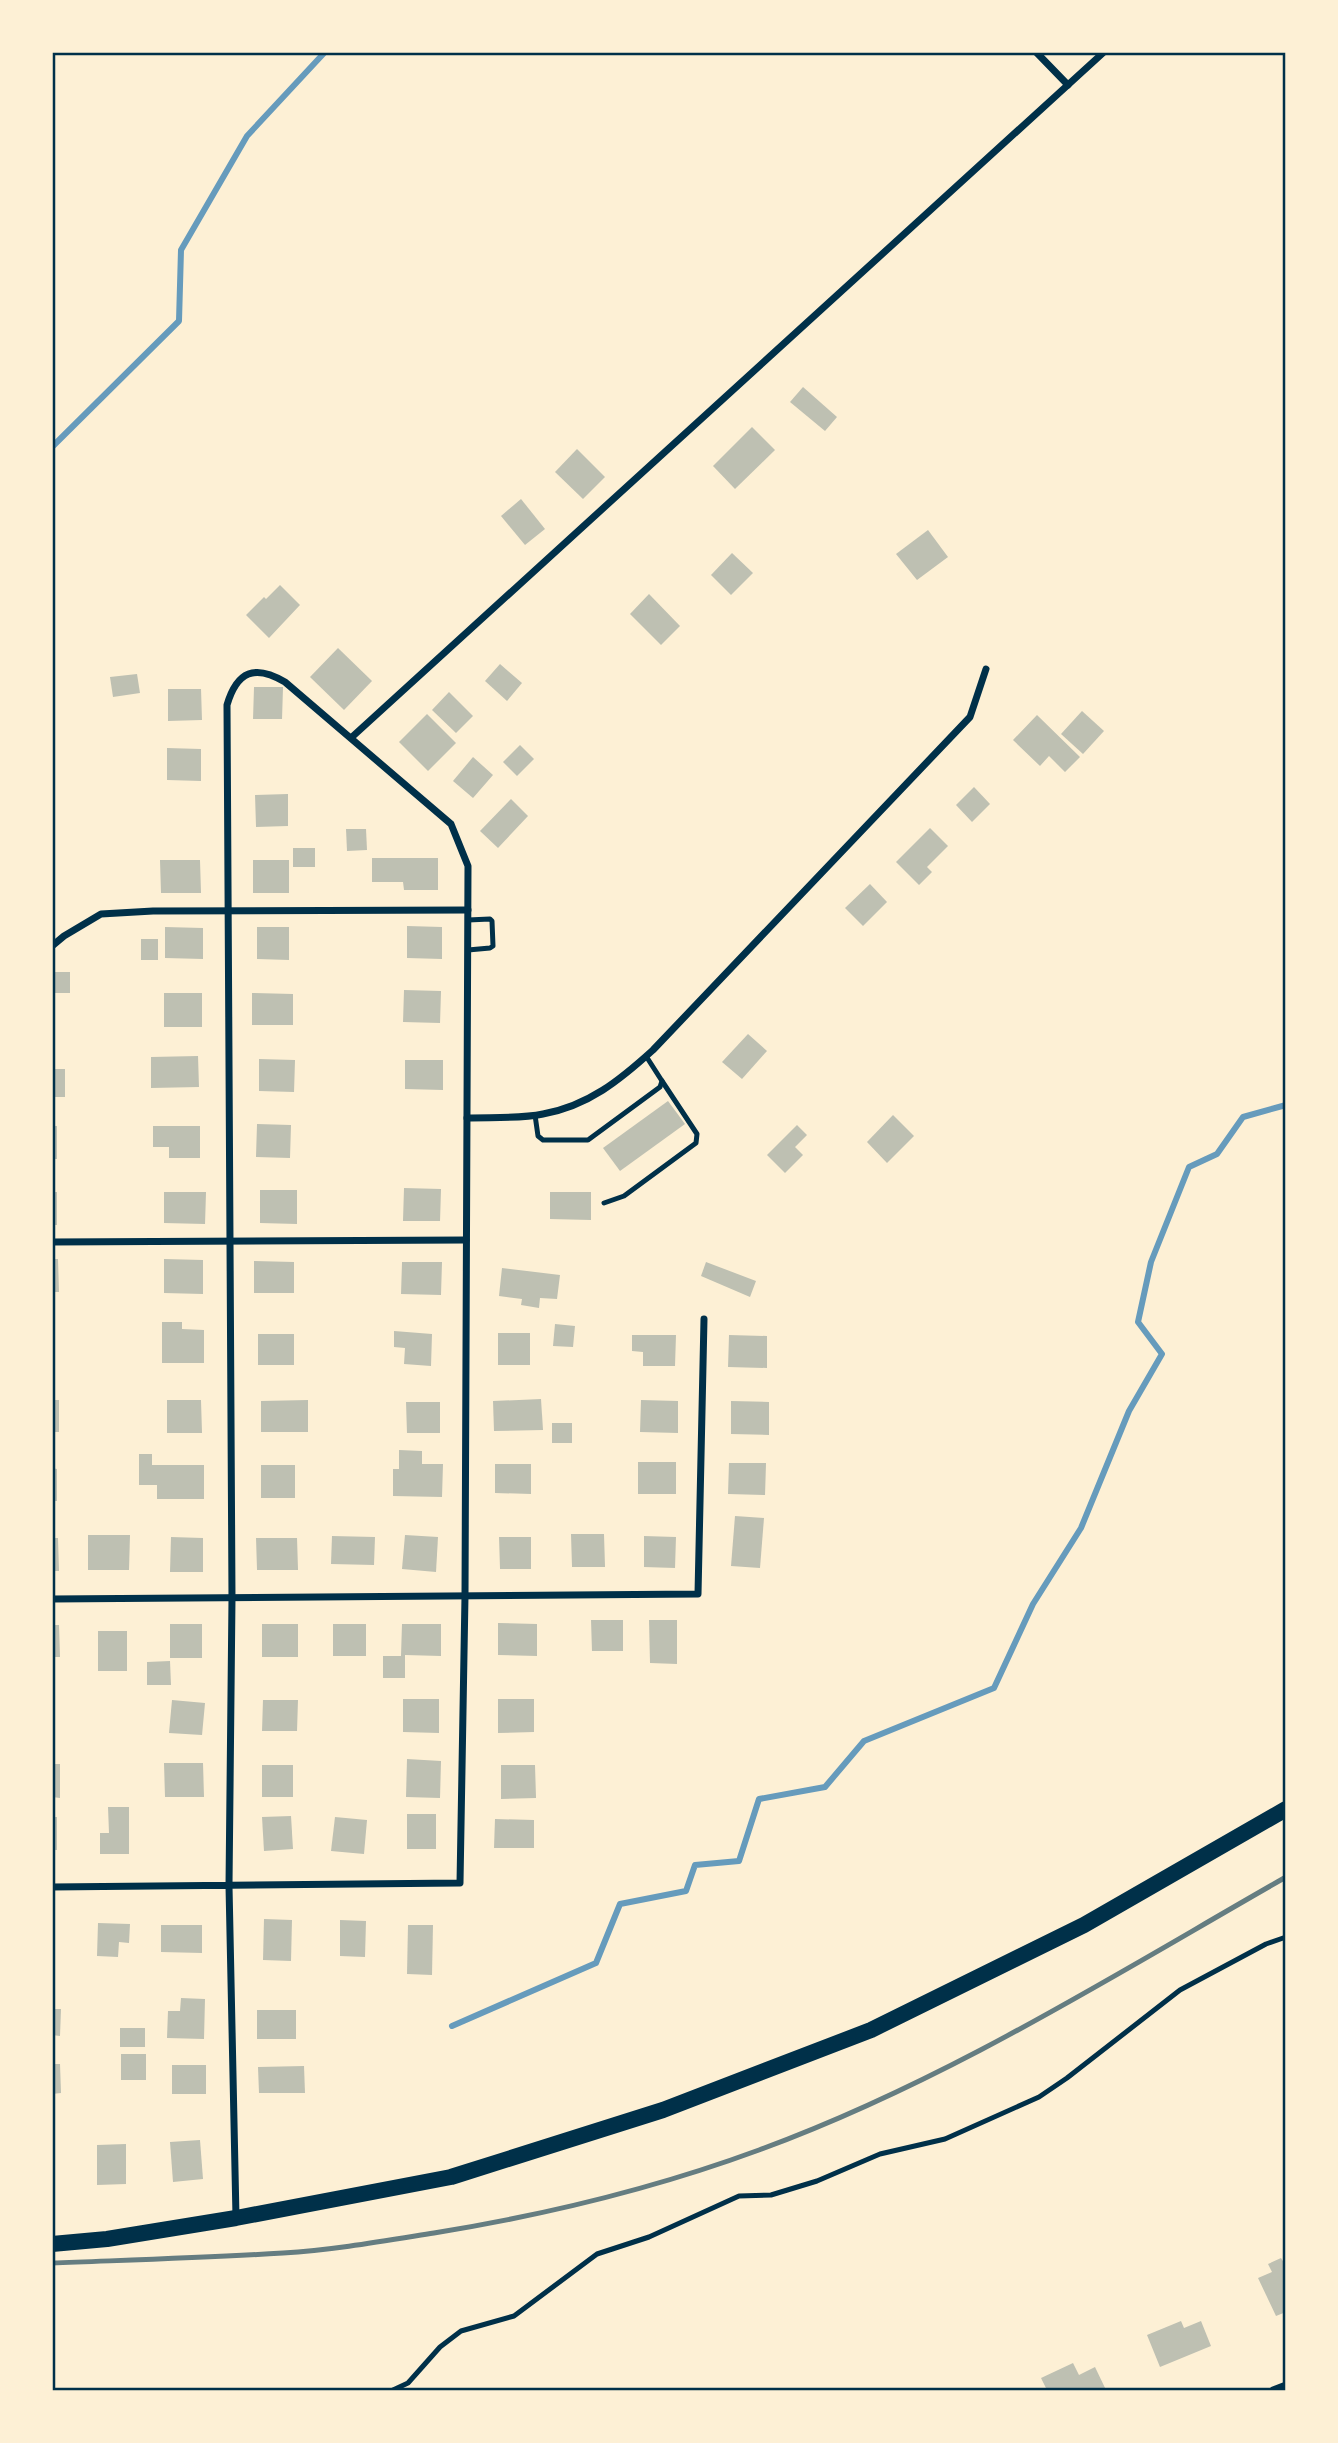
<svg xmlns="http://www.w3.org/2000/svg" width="1338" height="2443" font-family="'Open Sans',sans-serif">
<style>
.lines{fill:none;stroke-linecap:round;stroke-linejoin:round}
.stream{stroke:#669bbc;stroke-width:6}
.building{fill:#bec0b2}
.service{stroke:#003049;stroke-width:5}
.minor{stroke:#003049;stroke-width:7}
.primary{stroke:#003049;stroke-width:16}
.rail{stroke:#657d81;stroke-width:5}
.neatline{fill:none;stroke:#003049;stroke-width:2.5}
</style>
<rect width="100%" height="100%" fill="#fdf0d5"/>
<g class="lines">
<g class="stream">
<path d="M52,447l127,-126 2,-71 66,-114 78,-84"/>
<path d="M452,2026l144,-63 24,-59 66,-13 9,-26 44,-4 20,-62 66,-12 39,-46 130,-53 39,-84 48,-76 48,-117 33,-57 -24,-32 13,-60 38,-95 28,-13 26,-37 43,-12"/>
</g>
</g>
<g class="building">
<path d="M803,387l34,30 -12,14 -35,-29z"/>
<path d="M752,427l23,23 -40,39 -22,-23z"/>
<path d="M577,449l28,28 -22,22 -28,-27z"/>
<path d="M521,499l24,30 -20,16 -24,-29z"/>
<path d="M928,530l20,27 -31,23 -21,-26z"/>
<path d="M732,553l21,20 -22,22 -20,-20z"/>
<path d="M280,585l20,20 -31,33 -23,-23 18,-18 2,2z"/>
<path d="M649,594l31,32 -19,19 -31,-31z"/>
<path d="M338,648l34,33 -28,29 -34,-33z"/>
<path d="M500,664l22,19 -15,18 -22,-20z"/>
<path d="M137,674l3,19 -27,4 -3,-20z"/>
<path d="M254,687h29l-1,32h-29z"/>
<path d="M168,689h33l1,31 -34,1z"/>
<path d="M449,692l24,24 -17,17 -24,-23z"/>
<path d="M1082,711l22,20 -21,23 -22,-20z"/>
<path d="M427,714l29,29 -28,28 -29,-29z"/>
<path d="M1037,715l43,42 -15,15 -16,-16 -9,10 -27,-26z"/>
<path d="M520,745l14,14 -17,17 -14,-14z"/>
<path d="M167,748l34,1v32l-34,-1z"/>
<path d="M473,757l20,18 -20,23 -20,-17z"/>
<path d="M974,787l16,17 -18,18 -16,-17z"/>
<path d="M288,794v32l-32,1 -1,-32z"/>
<path d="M511,799l17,17 -30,32 -18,-17z"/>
<path d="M930,828l18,18 -21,21 5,5 -13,13 -23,-23z"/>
<path d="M346,829h20l1,21 -20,1z"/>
<rect x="293" y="848" width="22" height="19"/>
<path d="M372,858h66v32h-34l-1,-8h-31z"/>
<path d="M160,860h40l1,33h-40z"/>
<rect x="253" y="860" width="36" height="33"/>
<path d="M870,884l17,18 -24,24 -18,-18z"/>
<path d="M407,926l35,1v32l-35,-1z"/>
<path d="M165,927l38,1v31l-38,-1z"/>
<path d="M257,927h32v33l-32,-1z"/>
<rect x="141" y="939" width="17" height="21"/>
<rect x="52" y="972" width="18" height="21"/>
<path d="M404,990l37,1 -1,32 -37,-1z"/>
<rect x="164" y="993" width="38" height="34"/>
<path d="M252,993l41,1v31h-41z"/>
<path d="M748,1034l19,17 -25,28 -20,-17z"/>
<path d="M198,1056l1,31 -48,1v-31z"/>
<path d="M259,1059l36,1 -1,32 -35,-1z"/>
<path d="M405,1060h38v30l-38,-1z"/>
<rect x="52" y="1069" width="13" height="28"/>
<path d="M668,1101l17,23 -65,47 -17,-23z"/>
<path d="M893,1115l21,21 -27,27 -20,-21z"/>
<path d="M257,1124l34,1 -1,33 -34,-1z"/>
<path d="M797,1125l10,10 -12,12 8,8 -18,18 -18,-18z"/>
<rect x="52" y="1126" width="5" height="33"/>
<path d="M153,1126h47v32h-31v-11h-16z"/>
<path d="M404,1188l37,1 -1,32h-37z"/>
<path d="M260,1190h37v34l-37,-1z"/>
<rect x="52" y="1192" width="5" height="33"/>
<path d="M164,1192h42l-1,32 -41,-1z"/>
<path d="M550,1192h41v28l-41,-1z"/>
<path d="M52,1259h6l1,33h-7z"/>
<path d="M164,1259l39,1v34l-39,-1z"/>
<path d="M254,1261l40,1v31h-40z"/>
<path d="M402,1262h40l-1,33 -40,-1z"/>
<path d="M706,1262l50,19 -6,16 -49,-21z"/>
<path d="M502,1268l58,7 -3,24 -17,-1 -1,10 -18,-3 1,-6 -23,-3z"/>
<path d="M162,1322h20v7l22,1v33h-42z"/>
<path d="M555,1324l20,2 -2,21 -20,-1z"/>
<path d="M394,1331l38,3 -1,32 -27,-2 1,-16 -11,-1z"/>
<rect x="498" y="1333" width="32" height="32"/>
<rect x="258" y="1334" width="36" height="31"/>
<path d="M632,1335h44l-1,31h-32v-14l-11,-1z"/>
<path d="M729,1335l38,1v32l-39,-1z"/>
<path d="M541,1399l2,31 -49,1 -1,-30z"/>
<rect x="52" y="1400" width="7" height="32"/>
<path d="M167,1400h34l1,33h-35z"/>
<path d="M308,1400v32h-47v-31z"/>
<path d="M641,1400l37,1v32l-38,-1z"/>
<path d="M731,1401l38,1v33l-38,-1z"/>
<path d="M406,1402h34v31h-33z"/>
<rect x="552" y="1423" width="20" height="20"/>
<path d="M399,1450l23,1v13h21l-1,33 -49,-1v-27h6z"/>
<path d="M139,1454h13v11h52v34h-47v-14h-18z"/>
<rect x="638" y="1462" width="38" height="32"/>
<path d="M729,1463h37l-1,32 -37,-1z"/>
<path d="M495,1464h36v30l-36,-1z"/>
<rect x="261" y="1465" width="34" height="33"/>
<path d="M52,1468l5,1v32h-5z"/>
<path d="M735,1516l29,2 -4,50 -29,-2z"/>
<path d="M571,1534h33l1,33h-33z"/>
<path d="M88,1535h42l-1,35h-41z"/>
<path d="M405,1535l33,2 -2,35 -34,-3z"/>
<path d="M332,1536l43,1 -1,28 -43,-1z"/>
<path d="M644,1536l32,1 -1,31 -31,-1z"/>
<path d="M171,1537l32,1v34h-33z"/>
<path d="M499,1537h32v32h-31z"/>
<path d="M52,1538h6l1,33h-7z"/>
<path d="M256,1538h41l1,32h-41z"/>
<path d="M591,1620h32v31h-31z"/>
<path d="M649,1620h28v44l-27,-1z"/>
<path d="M498,1623l39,1v32l-39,-1z"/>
<rect x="170" y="1624" width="32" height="34"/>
<rect x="262" y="1624" width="36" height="33"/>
<rect x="333" y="1624" width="33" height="32"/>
<path d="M402,1624h39v32l-36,-1v23h-22v-22h18z"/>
<path d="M52,1625h7l1,32h-8z"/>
<rect x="98" y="1631" width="29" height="40"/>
<path d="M170,1661l1,24h-24v-23z"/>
<path d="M403,1699h36v34l-36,-1z"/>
<path d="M498,1699h36v33l-36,1z"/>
<path d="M172,1700l33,3 -3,32 -33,-2z"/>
<path d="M263,1700h35l-1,31h-35z"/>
<path d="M407,1759l34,2 -1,37 -34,-1z"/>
<path d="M164,1763h39l1,34h-39z"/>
<path d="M52,1764h8v34l-8,-1z"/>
<rect x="262" y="1765" width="31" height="32"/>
<path d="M501,1765h34l1,33 -35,1z"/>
<path d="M108,1807h21v47h-29v-21h9z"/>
<rect x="407" y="1814" width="29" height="35"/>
<path d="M291,1816l2,33 -29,2 -2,-34z"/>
<rect x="52" y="1817" width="5" height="33"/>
<path d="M335,1817l32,3 -3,34 -33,-3z"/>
<path d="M495,1819l39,1v28h-40z"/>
<path d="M264,1919l28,1 -1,41 -28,-1z"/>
<path d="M340,1920l26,1 -1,36 -25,-1z"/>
<path d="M98,1923l32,1 -1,19 -10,-1 -1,15 -21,-1z"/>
<path d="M161,1925h41v28l-41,-1z"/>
<path d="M408,1925h25l-1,50 -25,-1z"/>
<path d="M181,1998l24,1 -1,40 -37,-1 1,-27h12z"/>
<path d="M52,2009h9l-1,27 -8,-1z"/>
<rect x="257" y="2010" width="39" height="29"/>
<rect x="120" y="2028" width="25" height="19"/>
<rect x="121" y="2054" width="25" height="26"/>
<path d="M52,2064h8l1,29 -9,1z"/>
<rect x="172" y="2065" width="34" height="29"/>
<path d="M304,2066l1,27h-46l-1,-26z"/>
<path d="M200,2140l3,39 -30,3 -3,-40z"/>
<path d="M126,2144v40l-29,1v-40z"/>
<path d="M1281,2258l5,8v46l-10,4 -18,-38 14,-6 -4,-8z"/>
<path d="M1181,2321l3,7 17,-7 10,25 -51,21 -13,-32z"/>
<path d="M1073,2363l6,12 16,-8 11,23h-59l-6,-12z"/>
</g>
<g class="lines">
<g class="service">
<path d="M468,950l22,-2 3,-2 -1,-25 -2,-2 -22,1"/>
<path d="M535,1115l3,21 5,4h45l72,-53 2,-6 -16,-25"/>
<path d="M604,1203l20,-7 72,-53 1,-9 -35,-53"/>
<path d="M393,2390l15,-7 32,-36 21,-16 53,-15 83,-62 52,-17 90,-41 32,-1 46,-14 63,-27 65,-15 94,-42 28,-19 113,-88 86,-46 20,-7"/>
</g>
<g class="minor">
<path d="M1036,52l32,33"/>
<path d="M352,737l752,-685"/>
<path d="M52,946l12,-10 37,-22 52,-3 315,-1"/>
<path d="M467,1118c24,-1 52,1 76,-4 45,-8 77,-34 110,-64l317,-333 16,-48"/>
<path d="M52,1242l414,-2"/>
<path d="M52,1599l646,-5 6,-275"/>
<path d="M52,1887l408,-4 5,-287 3,-730 -17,-42 -166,-142c-30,-18 -48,-11 -58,23l5,893 -3,288 7,331"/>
<path d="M1273,2390l13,-5"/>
</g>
<path class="primary" d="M52,2244l55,-5 129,-21 215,-41 212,-67 208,-80 213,-105 202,-116"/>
<path class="rail" d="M52,2263c77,-3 154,-5 231,-10 50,-3 101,-12 151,-20 111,-18 219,-44 325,-83 186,-68 355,-175 527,-273"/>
</g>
<rect width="1338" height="2443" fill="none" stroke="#fdf0d5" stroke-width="108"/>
<rect x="54" y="54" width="1230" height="2335" class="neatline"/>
</svg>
